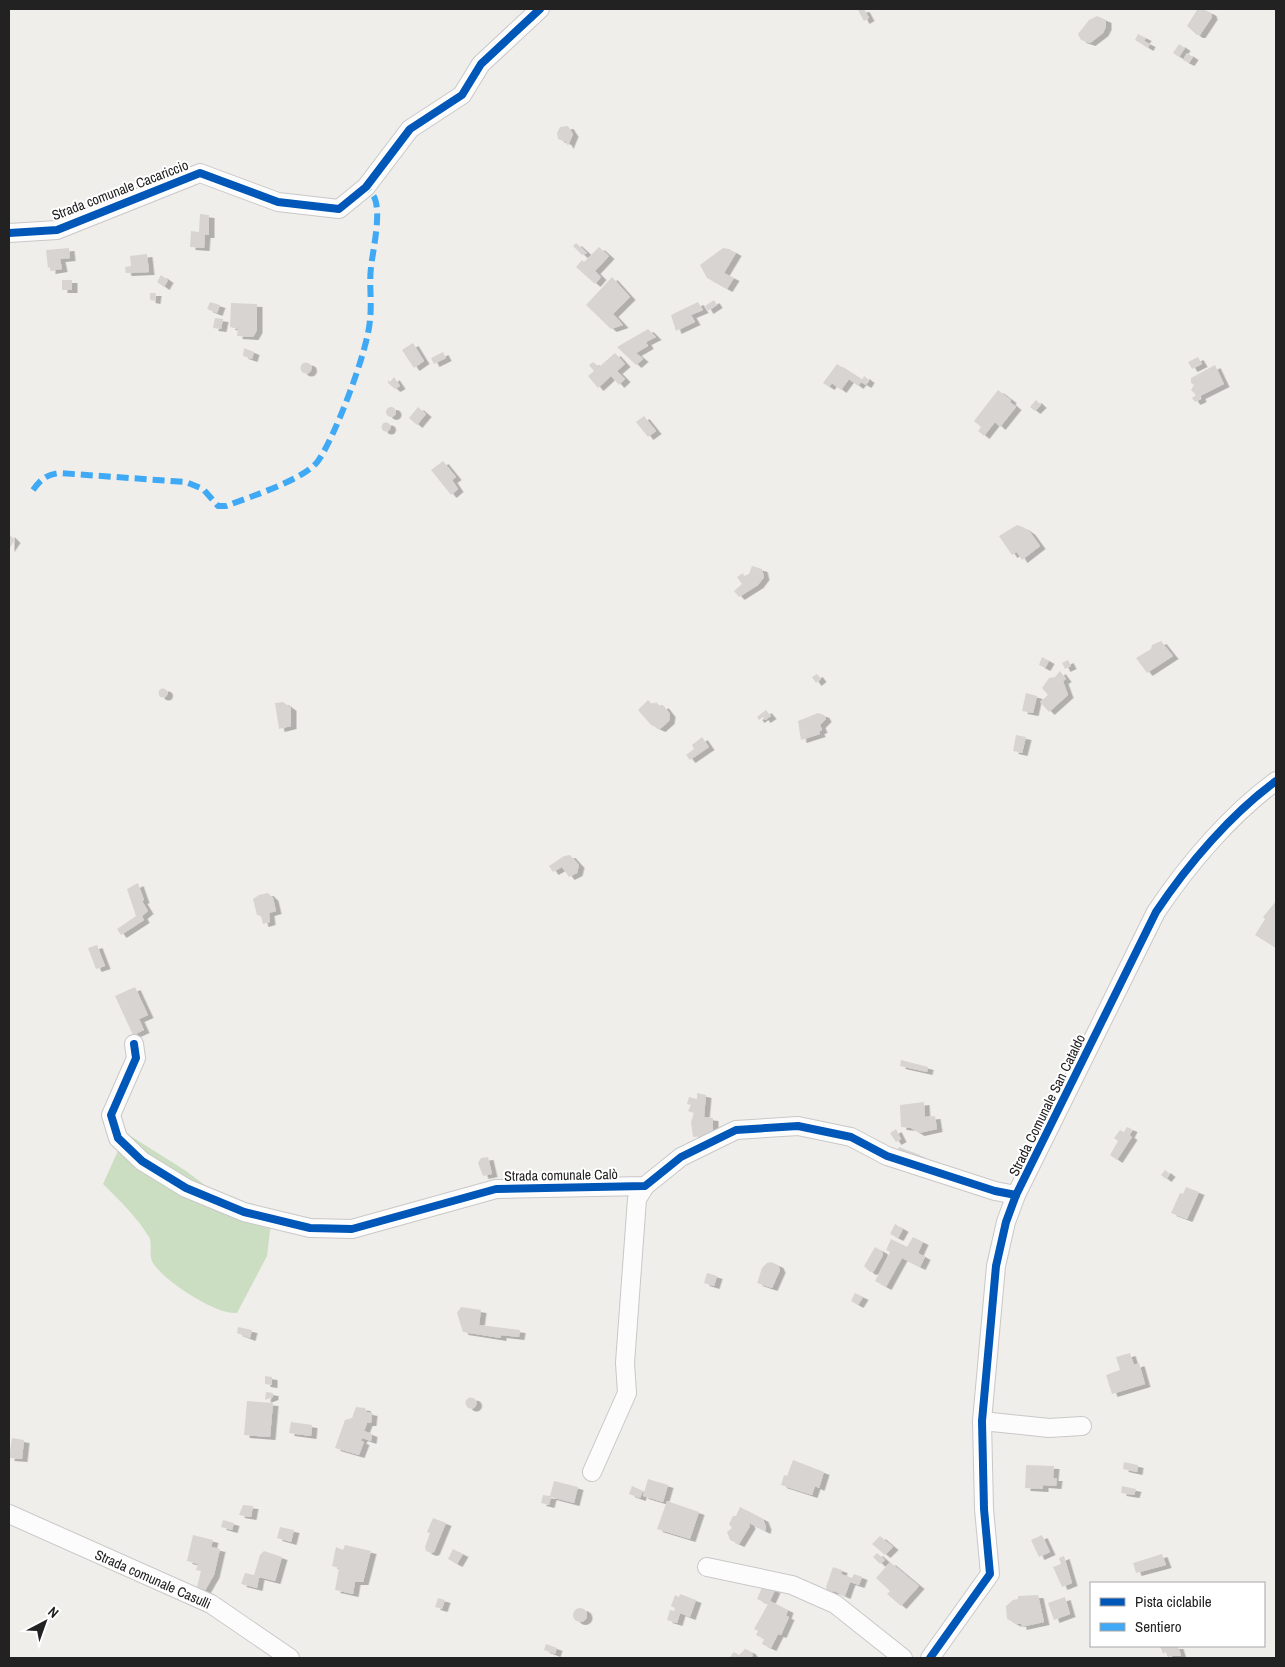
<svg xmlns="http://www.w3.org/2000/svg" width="1285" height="1667" font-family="'Archivo Narrow',sans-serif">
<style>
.forest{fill:#cbdec1}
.building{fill:#d7d4d2;filter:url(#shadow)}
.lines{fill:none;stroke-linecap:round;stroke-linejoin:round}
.minor-casing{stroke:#c9c8c7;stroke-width:20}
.minor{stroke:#fdfcfc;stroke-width:18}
.quiet{stroke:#3fa9f5;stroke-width:6;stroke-dasharray:12 6;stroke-linecap:butt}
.cycleway-casing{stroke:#fff;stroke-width:11}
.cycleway{stroke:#0057b8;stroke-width:8}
.labels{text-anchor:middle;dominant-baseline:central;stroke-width:4;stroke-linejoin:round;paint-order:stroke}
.street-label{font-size:14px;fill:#222;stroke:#fff}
</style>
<defs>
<filter id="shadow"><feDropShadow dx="5.5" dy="3" stdDeviation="0" flood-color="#0004"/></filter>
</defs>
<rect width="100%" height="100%" fill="#f0eeeb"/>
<path class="forest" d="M126,1133l60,38 32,24 54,20 -5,41 -30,57c-21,2 -73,-32 -84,-50 -5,-7 0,-19 -4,-26 -12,-20 -30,-37 -46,-53z"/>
<g class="building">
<path d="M864,9l5,9 -5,3 -6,-11z"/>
<path d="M1203,9l8,4 1,4 -12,18h-3l-10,-9 10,-16z"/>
<path d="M1097,16l9,4v7l-3,6 -13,10 -9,-3 -3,-6 11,-14z"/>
<path d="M1138,34l8,4 -2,3 6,3 -2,4 -13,-8z"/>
<path d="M1179,44l6,4 -6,9 -6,-4z"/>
<path d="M1187,53l6,4 -4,6 -6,-3z"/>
<path d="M568,126l5,8 -5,12 -2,-4 -8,-3 -1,-6 3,-6z"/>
<path d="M200,214l9,1v20h-4l-1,13 -14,-1 1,-16 8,1z"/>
<path d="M576,243l11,10 -5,2 -9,-9z"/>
<path d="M599,247l10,9 -14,15 6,6 -6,7 -19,-17 6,-7 2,2z"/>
<path d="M69,248l1,10 -10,1 2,10 -12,2v-4l-2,1 -2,-18z"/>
<path d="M723,248l6,1 7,4 -12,20 10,5 -7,11 -20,-11 -7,-13z"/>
<path d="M147,254l2,18 -23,1 -1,-6 6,-1 -1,-10z"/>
<path d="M161,275l7,5 -4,7 -7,-5z"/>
<path d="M612,277l18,20 -17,17 10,11 -12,4 -25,-24z"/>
<rect x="62" y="280" width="10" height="10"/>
<path d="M150,293h6l-1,8 -5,-1z"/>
<path d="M714,300l3,5 -9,6 -3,-5z"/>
<path d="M210,302l10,3 -3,8 -10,-4z"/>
<path d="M698,302l5,8 -12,5 4,7 -19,9 -5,-16z"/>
<path d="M231,303l26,1v26l-4,7 -16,-1 1,-7 -8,-2z"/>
<path d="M215,318l8,1 -2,10 -8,-1z"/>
<path d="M648,329l8,8 -10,5 2,4 -12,7 7,6 -7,6 -19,-18z"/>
<path d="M413,343l11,18 -10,7 -12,-18z"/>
<path d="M244,348l10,4 -2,7 -9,-3z"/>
<path d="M443,352l3,6 -12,6 -3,-6z"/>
<path d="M615,353l10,11 -8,7 8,8 -6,6 -8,-9 -13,12 -10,-12 6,-5 -5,-6 4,-3 6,5z"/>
<path d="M1198,357l4,7 -10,5 -4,-7z"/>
<circle cx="306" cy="368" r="5.5"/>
<path d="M837,364l25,16 2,-4 5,4 -3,5 -5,-3 -3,4 -9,-7 -8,11 -9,-7 -3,4 -6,-4z"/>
<path d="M1215,365l9,19 -24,12 1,3 -6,3 -3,-4 4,-3 -5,-5 3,-5 -3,-2v-5z"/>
<path d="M394,377l6,9 -5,3 -7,-6v-3l2,2z"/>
<path d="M998,390l13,10 -1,2 6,5 -16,20 -5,-5 -11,14 -6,-5 3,-4 -7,-6z"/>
<path d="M1036,400l5,5 -6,6 -5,-4z"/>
<circle cx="391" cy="412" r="5"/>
<path d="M418,407l8,7 -9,11 -8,-7z"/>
<path d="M644,416l12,15 -8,6 -12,-15z"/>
<circle cx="386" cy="427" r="4.5"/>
<path d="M443,461l13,16 -4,3 6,9 -7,6 -20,-25z"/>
<path d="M1017,525l6,2 7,5 10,14 -18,14 -5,-8 -5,3 -13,-19z"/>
<path d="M9,534l6,6 -6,9z"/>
<path d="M752,566l10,3 2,8 -6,8 -19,12 -5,-6 8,-7 -5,-7 6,-4 1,3 5,-2z"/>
<path d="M1161,641l12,15 -26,17 -11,-15 15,-9 1,-4z"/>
<path d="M1042,657l7,4 -4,7 -6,-3z"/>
<path d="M1068,660l3,6 -6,3 -3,-6z"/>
<path d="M1060,671l6,8 -3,2 5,14 -19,17 -9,-10 8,-7 -6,-7 7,-10 6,-1z"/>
<path d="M817,674l4,5 -5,4 -4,-6z"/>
<circle cx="163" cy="693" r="4.5"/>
<path d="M1026,693l11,3 -4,17 -11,-2z"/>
<path d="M648,700l5,5 3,-3 5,5 2,-2 7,9 -1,7 -9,8 -9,-4 -13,-15z"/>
<path d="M283,702l8,6v18l-12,3 -4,-26z"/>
<path d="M766,710l5,6 -6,4 -2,-3 -4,3 -2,-3z"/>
<path d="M818,713l6,2 2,4 -6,6 2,5 -3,1 1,3 -19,6 -3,-19z"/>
<path d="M1016,735l10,2 -4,16 -9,-2z"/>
<path d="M702,737l7,10 -19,13 -4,-5 8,-6 -2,-4z"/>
<path d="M570,855l9,10 -2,8 -8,4 -7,-10 -9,5 -4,-6 15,-10z"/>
<path d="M138,883l6,17 -2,1 6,10 -6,5 2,4 -23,15 -4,-6 19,-13 -9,-27z"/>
<path d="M268,893l5,5 3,13 -7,2 1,9 -7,2 -2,-8 -4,-1 -4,-16 6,-4z"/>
<path d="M1276,901v47l-21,-13 10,-16 -2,-2z"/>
<path d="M97,945l8,21 -9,3 -8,-21z"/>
<path d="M135,987l13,28 -9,4 5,11 -11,5 -18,-39z"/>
<path d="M901,1060l27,7 -1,5 -27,-6z"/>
<path d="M697,1093l9,2 -2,22 9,1v17l-20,2 -2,-15 3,-9 -6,-2 3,-6 -4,-1 2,-7 8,2z"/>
<path d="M924,1102l1,15 10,-1 2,13 -18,4 -8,-5 -10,-1 -1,-22z"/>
<path d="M1127,1127l5,2 -3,6 3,2 -15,23 -7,-5 8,-14 -4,-3 6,-8 4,2z"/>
<path d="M896,1129l5,10 -5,3 -6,-9z"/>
<path d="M899,1147l21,8 -3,9 -22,-8z"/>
<path d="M488,1157l4,17 -9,2 -5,-13 3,-5z"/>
<path d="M1165,1170l5,4 -4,5 -5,-4z"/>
<path d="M1186,1187l13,5 -12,27 -16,-6 9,-20 3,1z"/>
<path d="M895,1224l8,5 -5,9 -8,-4z"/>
<path d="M913,1237l10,5 -5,11 7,4 -5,10 -18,-9 -16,29 -11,-6 15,-29 -4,-2 5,-11 16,8z"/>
<path d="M875,1247l7,4 1,4 -9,16 -4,1 -6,-6z"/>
<path d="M771,1262l7,3 2,5 -8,18 -15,-5 5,-15 5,-5z"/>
<path d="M707,1273l10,3 -3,10 -10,-3z"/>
<path d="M855,1293l8,4 -5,8 -7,-4z"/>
<path d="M461,1307l20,3 -2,15 41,5 -1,7 -18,-2v3l-38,-6 -6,-19z"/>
<path d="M238,1327l14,3 -2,8 -13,-5z"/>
<path d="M1130,1353l4,12 5,-2 6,21 -33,10 -6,-19 14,-5 -4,-13z"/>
<path d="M265,1376l7,1v8l-7,-1z"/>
<path d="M266,1392l7,1v4l-8,3z"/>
<circle cx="471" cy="1403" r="5.5"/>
<path d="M247,1401l26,2 -3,34 -26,-2z"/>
<path d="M356,1407l9,1 2,4 5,1 -1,10h-4l-3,8 8,3 -1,7 -9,-3 -1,3 3,1 -5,13 -24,-7 10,-28 7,-2z"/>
<path d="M291,1422l21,3 -1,11 -22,-3z"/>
<path d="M12,1438l12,2 -2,19 -13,-1z"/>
<path d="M793,1460l31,12 -5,16 -4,-2 -3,9 -31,-10 3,-10 3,1z"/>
<path d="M1124,1462l14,3 -1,7 -14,-3z"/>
<path d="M1026,1465l28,1 -1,12h4l-1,8 -13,-1v4l-18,-1z"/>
<path d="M648,1479l20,6 -5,17 -20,-6z"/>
<path d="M554,1481l24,6 -4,16 -23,-6 -2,8 -8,-2 2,-8 7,1z"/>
<path d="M632,1486l11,5 -3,7 -11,-4z"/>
<path d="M1122,1486l14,3 -2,6 -13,-2z"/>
<path d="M667,1501l32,11 -9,27 -33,-10z"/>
<path d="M243,1505l10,1 -2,11 -12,-2z"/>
<path d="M740,1507l23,12 3,8 -1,4 -16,-8 1,3 -11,18 -9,-4 -3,-8 5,-4 -3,-4 4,-8h3z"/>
<path d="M433,1518l13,5 -12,29 -3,1 -5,-2 -1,-4 5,-14 -3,-1z"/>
<path d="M223,1520l11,3 -2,7 -11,-3z"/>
<path d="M280,1527l14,3 -3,12 -14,-4z"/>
<path d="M193,1535l20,5 -2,7 9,2 -6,26 -11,19 -7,-3 5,-20 -5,-1 2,-6 -11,-3z"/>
<path d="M1042,1535l8,17 -11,5 -8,-17z"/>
<path d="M880,1536l13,11 -8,8 -13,-11z"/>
<path d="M345,1545l26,6 -8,31h-8l-2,12 -18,-4 4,-22 -7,-2 4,-19 7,3z"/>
<path d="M453,1549l10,5 -6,10 -9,-5z"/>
<path d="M264,1551l18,6 -7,24 -16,-4 -2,11 -16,-4 4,-11 9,2 6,-20z"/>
<path d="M877,1553l8,7 -5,4 -7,-7z"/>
<path d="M1162,1554l4,11 -30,8 -3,-10z"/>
<path d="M1064,1556l8,27 -10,4 -9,-20 8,-3 -2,-6z"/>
<path d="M890,1562l29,24 -18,20 -14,-12 3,-3 -14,-13z"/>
<path d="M833,1567l9,3 -1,4 11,4 2,-4 8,3 -3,8 -9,-3 -5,14 -11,-5 -6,1 -2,-5z"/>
<path d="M763,1585l12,5 -5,11 18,9 -2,6 3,1 -8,18 -3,-1 -7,14 -9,-4 2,-5 -8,-4 2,-4 -4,-2 14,-25 -11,-5z"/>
<path d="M680,1594l16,6 -6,17 -10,-4 -3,10 -10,-3 3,-10 4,1 1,-3 -4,-2 4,-11 4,2z"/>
<path d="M1038,1595l6,27 -23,5v-3h-5l-9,-5 -1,-13 7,-6 5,-1v-3z"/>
<path d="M1065,1597l5,17 -16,6 -6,-17z"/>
<path d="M438,1598l7,2 -3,9 -7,-2z"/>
<circle cx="580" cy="1615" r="7"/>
<path d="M546,1644l11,4 -2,6 -11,-4z"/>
<path d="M1160,1646h18l3,10h-14l-1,-4 -3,2z"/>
<path d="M745,1649l5,2 3,4 -2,3h-22l5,-6 5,3z"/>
</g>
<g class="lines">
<g class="minor-casing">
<g id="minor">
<path d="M9,233l48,-3 143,-57 78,29 61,7 27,-22 44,-58 52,-34 19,-31 59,-55"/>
<path d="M134,1044l2,14 -25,57 7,23 24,23 44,27 58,24 66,16 42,1 144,-40 149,-3 36,-29 55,-27 62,-4 53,11 36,19 108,35 21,4"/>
<path d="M982,1421l67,7 33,-2"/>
<path d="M592,1472l35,-79 -2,-30 12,-164 8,-13"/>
<path d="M9,1514l202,90 79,54"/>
<path d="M707,1567l85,18 43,19 68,54"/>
<path d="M930,1658l60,-84 -6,-65 -2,-88 14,-155 10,-44 10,-27 140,-283c32,-48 75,-98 120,-131"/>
</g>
</g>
<use href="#minor" class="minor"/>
<path class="quiet" d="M33,490c8,-11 13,-15 26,-17l127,9 17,7 15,17h8c23,-9 78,-26 92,-45 17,-24 50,-111 52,-141 2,-18 -1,-36 1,-53 2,-17 10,-52 4,-68 -1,-4 -7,-9 -9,-12"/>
<g class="cycleway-casing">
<g id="cycleway">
<path d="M9,233l48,-3 143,-57 78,29 61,7 27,-22 44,-58 52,-34 19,-31 59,-55"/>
<path d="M134,1044l2,14 -25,57 7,23 24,23 44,27 58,24 66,16 42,1 144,-40 149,-3 36,-29 55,-27 62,-4 53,11 36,19 108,35 21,4"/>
<path d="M930,1658l60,-84 -6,-65 -2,-88 14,-155 10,-44 10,-27 140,-283c32,-48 75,-98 120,-131"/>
</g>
</g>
<use href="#cycleway" class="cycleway"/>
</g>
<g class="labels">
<g class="street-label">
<text transform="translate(120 190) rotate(-21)">Strada comunale Cacariccio</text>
<text transform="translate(1047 1105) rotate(-64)">Strada Comunale San Cataldo</text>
<text transform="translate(561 1175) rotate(-1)">Strada comunale Calò</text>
<text transform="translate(153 1579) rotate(24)">Strada comunale Casulli</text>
</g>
</g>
<rect width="1285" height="1667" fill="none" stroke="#222222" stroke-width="20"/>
<rect x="1090" y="1582" width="175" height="65" fill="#ffffff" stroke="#a7a7a7"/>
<rect x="1100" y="1598" width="25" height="8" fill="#0057b8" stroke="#a7a7a7"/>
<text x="1135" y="1607" font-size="15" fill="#222222">Pista ciclabile</text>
<rect x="1100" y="1623" width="25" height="8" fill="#3fa9f5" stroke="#a7a7a7"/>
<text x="1135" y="1632" font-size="15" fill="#222222">Sentiero</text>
<g transform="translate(45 1622) rotate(41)" stroke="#ffffff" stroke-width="4" paint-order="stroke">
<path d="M0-4L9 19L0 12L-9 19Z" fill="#222222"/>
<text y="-8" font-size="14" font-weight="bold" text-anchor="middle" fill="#222222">N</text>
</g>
</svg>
